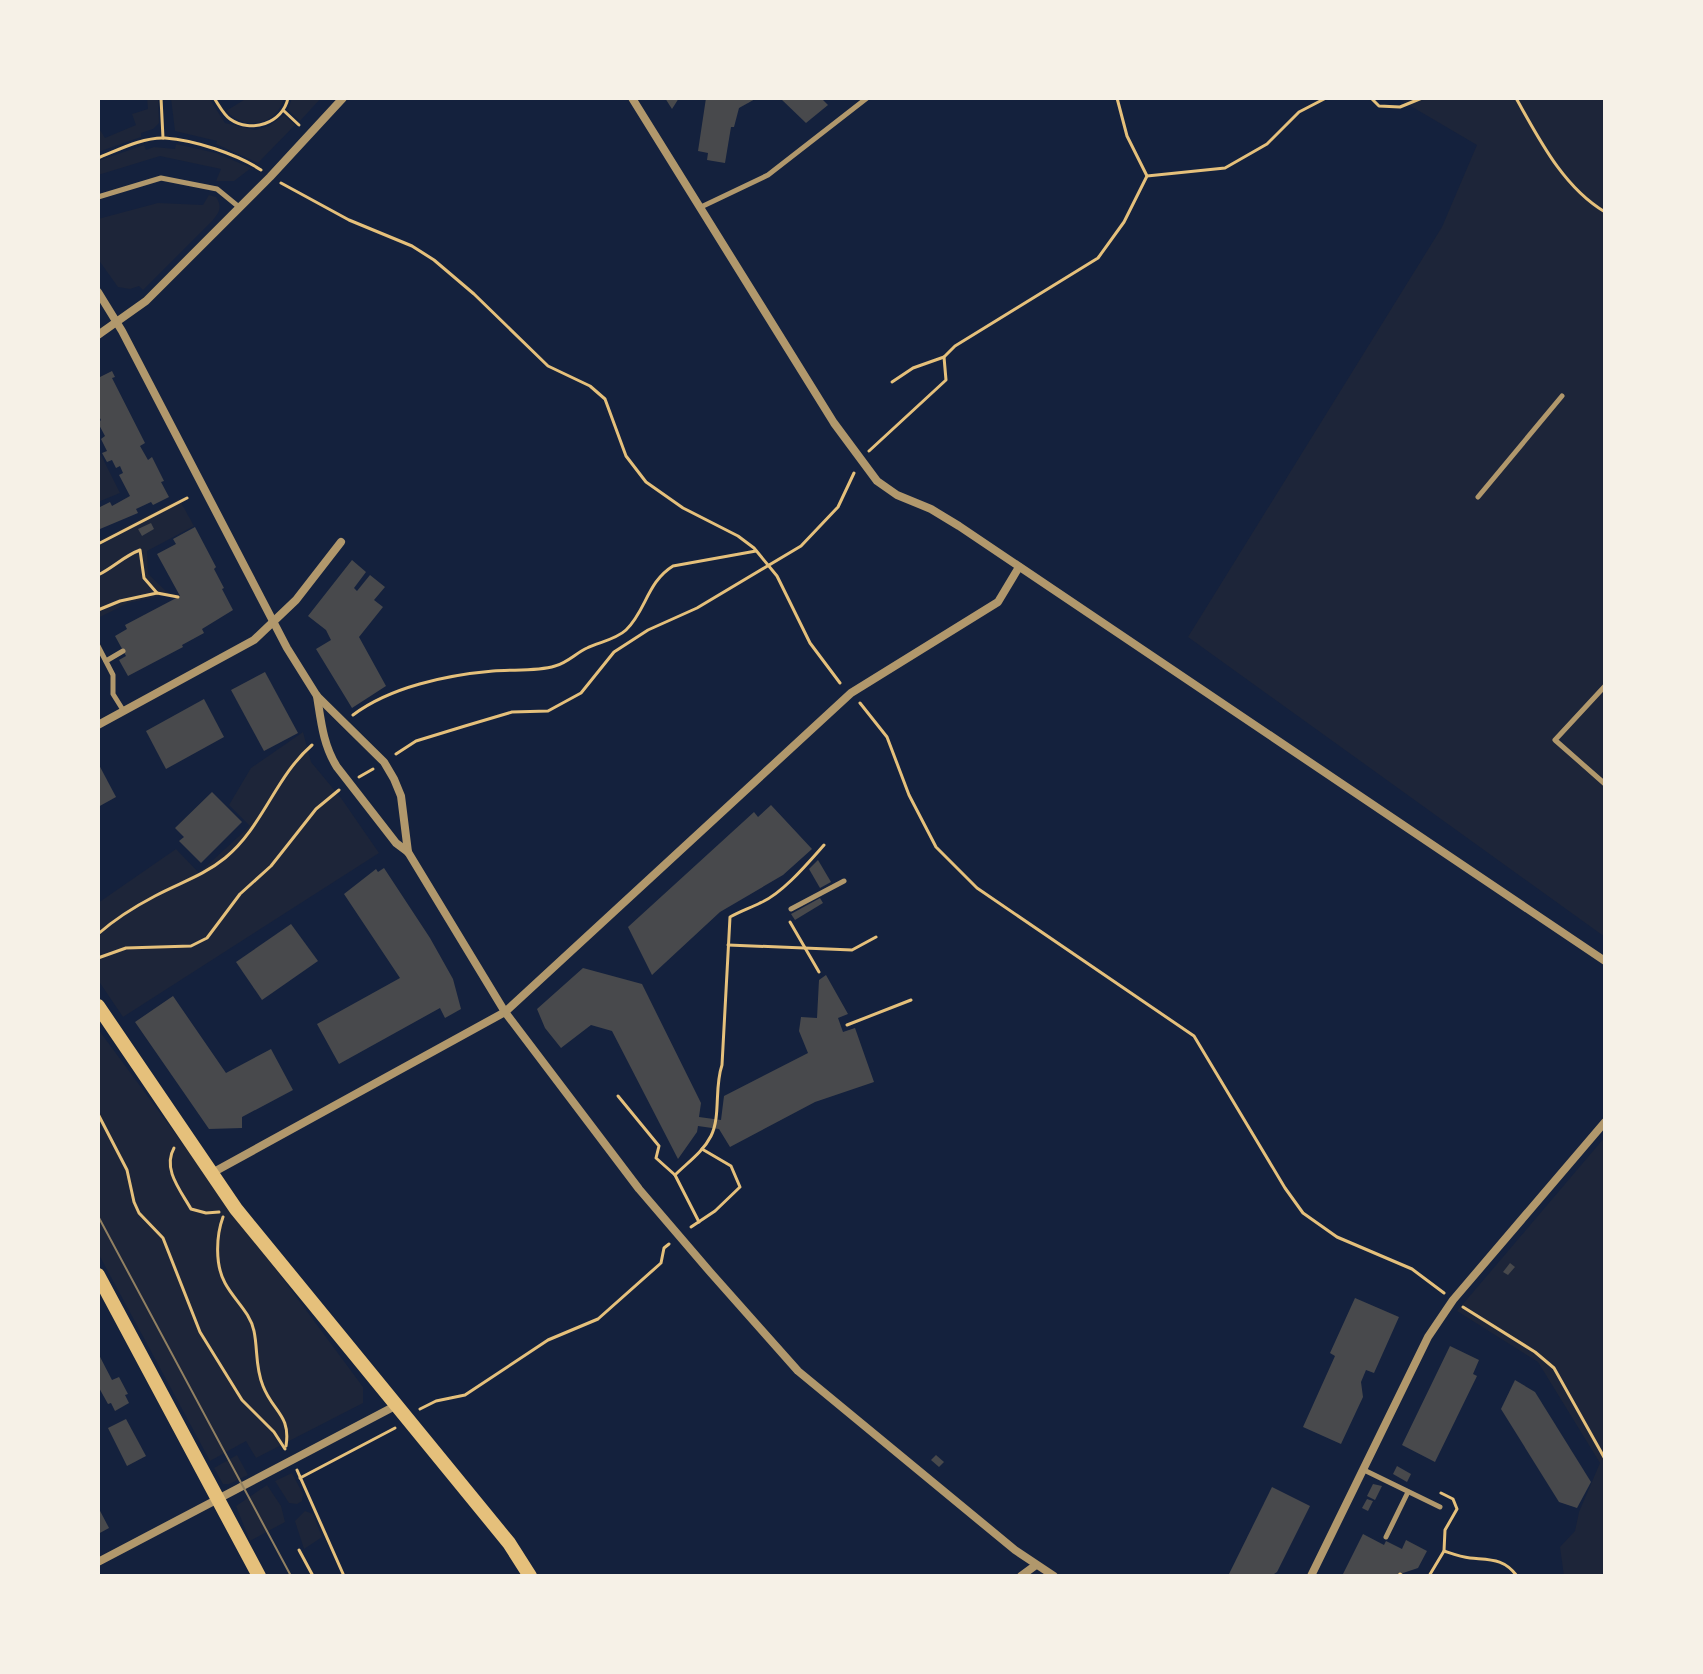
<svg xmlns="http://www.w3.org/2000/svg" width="1703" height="1674" font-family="Helvetica,sans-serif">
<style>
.green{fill:#1d2539}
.building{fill:#48494c}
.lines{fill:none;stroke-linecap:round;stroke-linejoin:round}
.path{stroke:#e5c07b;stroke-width:3}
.service{stroke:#b1986c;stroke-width:5}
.minor{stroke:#b1986c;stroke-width:8}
.secondary{stroke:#e5c07b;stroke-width:14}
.tram{stroke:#918062;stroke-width:2}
</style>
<rect width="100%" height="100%" fill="#14213d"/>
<g class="green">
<path d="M147,98h11l1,25 -6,6 -12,4v4l-43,15v-25l7,11 31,-13 -4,-11 16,-5z"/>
<path d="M171,98h38l16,25 30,7 14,-4 15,-11 11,10 -37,38 -42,-19 1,-3 -42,-10z"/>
<path d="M247,98h37c-8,28 -39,33 -58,13z"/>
<path d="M292,98h29l-21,23 -12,-11z"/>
<path d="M1397,98h208v839l-417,-300 254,-410 35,-82z"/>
<path d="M176,144l40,9 35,15 -17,13h-18l5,-12 -61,-13 -62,19v-14l46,-16 2,5 8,-3 21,2z"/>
<path d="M209,195l7,2c7,10 3,16 -4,24l-69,69 -4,-4 -9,3 -12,-2 -20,-28v-40l60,-16 45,2z"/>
<path d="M98,449l22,44 -22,9z"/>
<path d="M179,499l15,27 -47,25 1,23 21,20 -41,9 -30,15v-77z"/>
<path d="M303,732l8,30 30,36 38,55 -256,164 -25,-37v-77l78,-54 23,24 51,-47 -21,-21 22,-37z"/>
<path d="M98,1029l265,358v16l-107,55 -10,-17 -36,20 -112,-208z"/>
<path d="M1605,1137v439h-41l-4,-29 15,-16 4,-19 21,-49 -62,-101 -81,-51z"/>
<path d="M237,1455l11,20 -19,9h-6l-9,-16z"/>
<path d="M292,1473l11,21 -1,7 -5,3 -8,-1 -14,-22z"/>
<path d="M267,1485l14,21 4,16 -35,19 -14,-35z"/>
<path d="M305,1511l8,3 9,23 -18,12 -9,-28z"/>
</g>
<g class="building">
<path d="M665,98h14l-7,11z"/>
<path d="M706,98h51l-18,10 -5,19h-3l-6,36 -18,-3 1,-7 -10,-2z"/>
<path d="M780,98h41l7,7 -22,18z"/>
<path d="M112,371l3,6 -3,1 33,65 -5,3 8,14 4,-3 12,24 -3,1 8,15 -16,8 -2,-3 -15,7 2,4 -38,16 -2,-21 12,-6 2,4 18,-10 -11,-21 4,-2 -3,-7 -4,2 -4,-8 -5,2 -5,-9 5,-2 -6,-12 4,-3 -7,-13 3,-3 -3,-6v-36z"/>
<path d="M151,523l3,6 -12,7 -4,-7z"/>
<path d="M195,527l21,40 -2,2 10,19 -2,1 11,21 -31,19 2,4 -22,12 1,2 -55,29 -9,-16 7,-4 -11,-20 12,-7 -2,-4 55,-29 -23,-42 19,-10 -3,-5z"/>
<path d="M352,560l14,12 -12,16 3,3 13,-16 15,12 -11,13 9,7 -24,30 27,49 -34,22 -36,-59 15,-9 -5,-10 -18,-14z"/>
<path d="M265,672l33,61 -34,18 -33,-61z"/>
<path d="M204,699l20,38 -58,32 -20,-38z"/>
<path d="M98,763l18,34 -18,10z"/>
<path d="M212,792l30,30 -41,41 -22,-22 5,-4 -9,-9z"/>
<path d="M771,805l41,44 -29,26 -63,37 -68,63 -24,-48 126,-115 4,5z"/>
<path d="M818,860l13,22 -11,6 -11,-19z"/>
<path d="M384,868l46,70 23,41 8,30 -16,9 -5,-10 -101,56 -22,-40 83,-46 -56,-84 32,-25 2,3z"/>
<path d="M820,898l3,5 -28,17 -4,-6z"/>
<path d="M291,924l27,37 -56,39 -26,-38z"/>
<path d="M583,968l59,16 59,119 -2,14 22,3 3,-24 84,-43 -9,-22 2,-14 16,1 2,-38 7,-5 22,39 -10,4 5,14 12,-4 19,54 -59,20 -85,45 -11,-18 -21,-3 -1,6 -19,27 -66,-128 -21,-6 -30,23 -16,-20 -8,-19z"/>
<path d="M173,996l53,77 45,-24 22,41 -51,27v11l-33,1 -74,-107z"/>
<path d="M1510,1263l5,4 -7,8 -5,-3z"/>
<path d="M1355,1298l44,19 -25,56 -8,-3 -5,12 2,15 -22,47 -38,-17 32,-71 -5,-3z"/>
<path d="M1450,1346l29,14 -6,14 4,2 -42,86 -33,-17z"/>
<path d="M98,1353l14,27 7,-3 9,17 -3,1 4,8 -14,8 -4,-8 -3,1 -10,-18z"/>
<path d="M1515,1380l20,12 56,90 -14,26 -18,-6 -58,-93z"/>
<path d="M126,1419l20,37 -19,10 -19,-38z"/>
<path d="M936,1455l8,7 -5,5 -8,-7z"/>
<path d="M1397,1466l14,8 -4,8 -14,-8z"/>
<path d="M1373,1484l9,2 -7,14 -8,-4z"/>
<path d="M1272,1487l38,19 -33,66 -6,4h-43z"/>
<path d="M1367,1499l6,2 -5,10 -6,-3z"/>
<path d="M98,1507l11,21 -11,6z"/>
<path d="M1363,1534l21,11 2,-4 16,8 4,-9 21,11 -9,17 -21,7 -55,1z"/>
</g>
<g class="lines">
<g class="path">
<path d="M161,98l2,40"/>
<path d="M214,98c5,7 9,16 16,21 21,15 53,4 58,-21"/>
<path d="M1117,98l10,38 20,40"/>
<path d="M1371,98l8,8 21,1 22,-9"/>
<path d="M1516,98c23,41 47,89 89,114"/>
<path d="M284,111l15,14"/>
<path d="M98,158c20,-8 45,-21 67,-20 29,2 72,16 96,32"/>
<path d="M281,183l68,37 63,26 22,14 40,34 74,72 42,20 15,13 21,57 20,26 37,26 55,28 16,12 23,28 33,67 30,40"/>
<path d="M892,382l21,-14 31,-11"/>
<path d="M869,451l77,-71 -2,-23 11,-11 143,-88 26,-36 23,-46 78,-8 42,-24 32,-32 27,-14"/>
<path d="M98,544l89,-46"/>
<path d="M98,575c16,-8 26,-19 42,-25l4,28 13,15 -37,8 -22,9"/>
<path d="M157,593l21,4"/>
<path d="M860,703l27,34 22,58 27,52 41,41 217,148 91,152 18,25 34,24 75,32 32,24"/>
<path d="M353,715c37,-28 94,-40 140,-44 19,-2 43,1 62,-5 12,-3 21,-13 32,-18 12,-6 28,-8 39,-18 20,-19 21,-48 47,-64l83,-15"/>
<path d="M396,754l20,-13 49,-15 47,-14 36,-1 33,-18 33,-41 34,-22 49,-22 104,-62 37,-39 16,-34"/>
<path d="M359,777l14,-8"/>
<path d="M790,922l29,50"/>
<path d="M98,934c17,-15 36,-27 57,-38 24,-13 48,-20 70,-38 38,-31 50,-81 87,-113"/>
<path d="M728,945l124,5 24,-13"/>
<path d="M98,958l28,-10 65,-2 16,-8 33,-44 31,-28 45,-57 23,-19"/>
<path d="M847,1025l64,-25"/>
<path d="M618,1096l41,50 -3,12 19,17 24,47"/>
<path d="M98,1114l29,56 7,32 5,11 24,25 37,94 42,68 32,32 11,17"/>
<path d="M174,1148c-12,21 7,43 17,61l15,4 13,-1"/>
<path d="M675,1175c12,-12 28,-23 36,-39 10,-20 3,-48 11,-71l8,-148c11,-6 20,-9 30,-14 22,-9 48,-40 64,-58"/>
<path d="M223,1217c-7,19 -8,48 2,66 9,17 25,29 29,48 4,19 1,36 9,55 10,26 28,29 23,60"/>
<path d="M691,1227l24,-16 25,-24 -9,-21 -29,-17"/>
<path d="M1463,1307l72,45 19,16 51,91"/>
<path d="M420,1409l16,-8 29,-6 83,-55 50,-21 63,-56 3,-15 5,-4"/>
<path d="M297,1470l47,106"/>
<path d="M300,1478l95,-50"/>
<path d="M299,1550l14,26"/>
<path d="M1444,1551c9,3 17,6 26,7 20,2 34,0 47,18"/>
<path d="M1400,1574l3,2"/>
<path d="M1429,1576l15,-25 1,-21 12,-21 -4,-10 -12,-6"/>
</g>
<g class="service">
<path d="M98,197l63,-19 56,11 22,18"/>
<path d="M701,207l67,-32 99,-77"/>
<path d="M1478,497l84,-101"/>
<path d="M98,646l15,29v19l10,16"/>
<path d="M106,661l17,-10"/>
<path d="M1605,686l-50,54 50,44"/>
<path d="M791,909l53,-28"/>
<path d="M1364,1470l76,37"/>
<path d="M1386,1537l22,-45"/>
</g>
<g class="minor">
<path d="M632,98l202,325 43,58 20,14 34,14 28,17 646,435"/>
<path d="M98,292l24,39 165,317 30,48 67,66 10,17 7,17 7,56"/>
<path d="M98,335l48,-34 124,-124 73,-79"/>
<path d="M317,696c4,25 6,49 20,71l59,76 12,9 97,160 134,177 72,84 87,98 217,179 39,26"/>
<path d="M98,725l156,-85 42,-40 45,-58"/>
<path d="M212,1173l293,-161 346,-319 147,-91 21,-35"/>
<path d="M98,1562l299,-157"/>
<path d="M1021,1576l15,-11"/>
<path d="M1311,1576l117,-239 25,-37 152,-178"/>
</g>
<g class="secondary">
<path d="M98,1006l138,203 273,334 21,33"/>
<path d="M98,1275l161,301"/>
</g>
<path class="tram" d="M98,1216l193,360"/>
</g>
<rect width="1703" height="1674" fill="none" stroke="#f6f1e7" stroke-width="200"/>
</svg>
